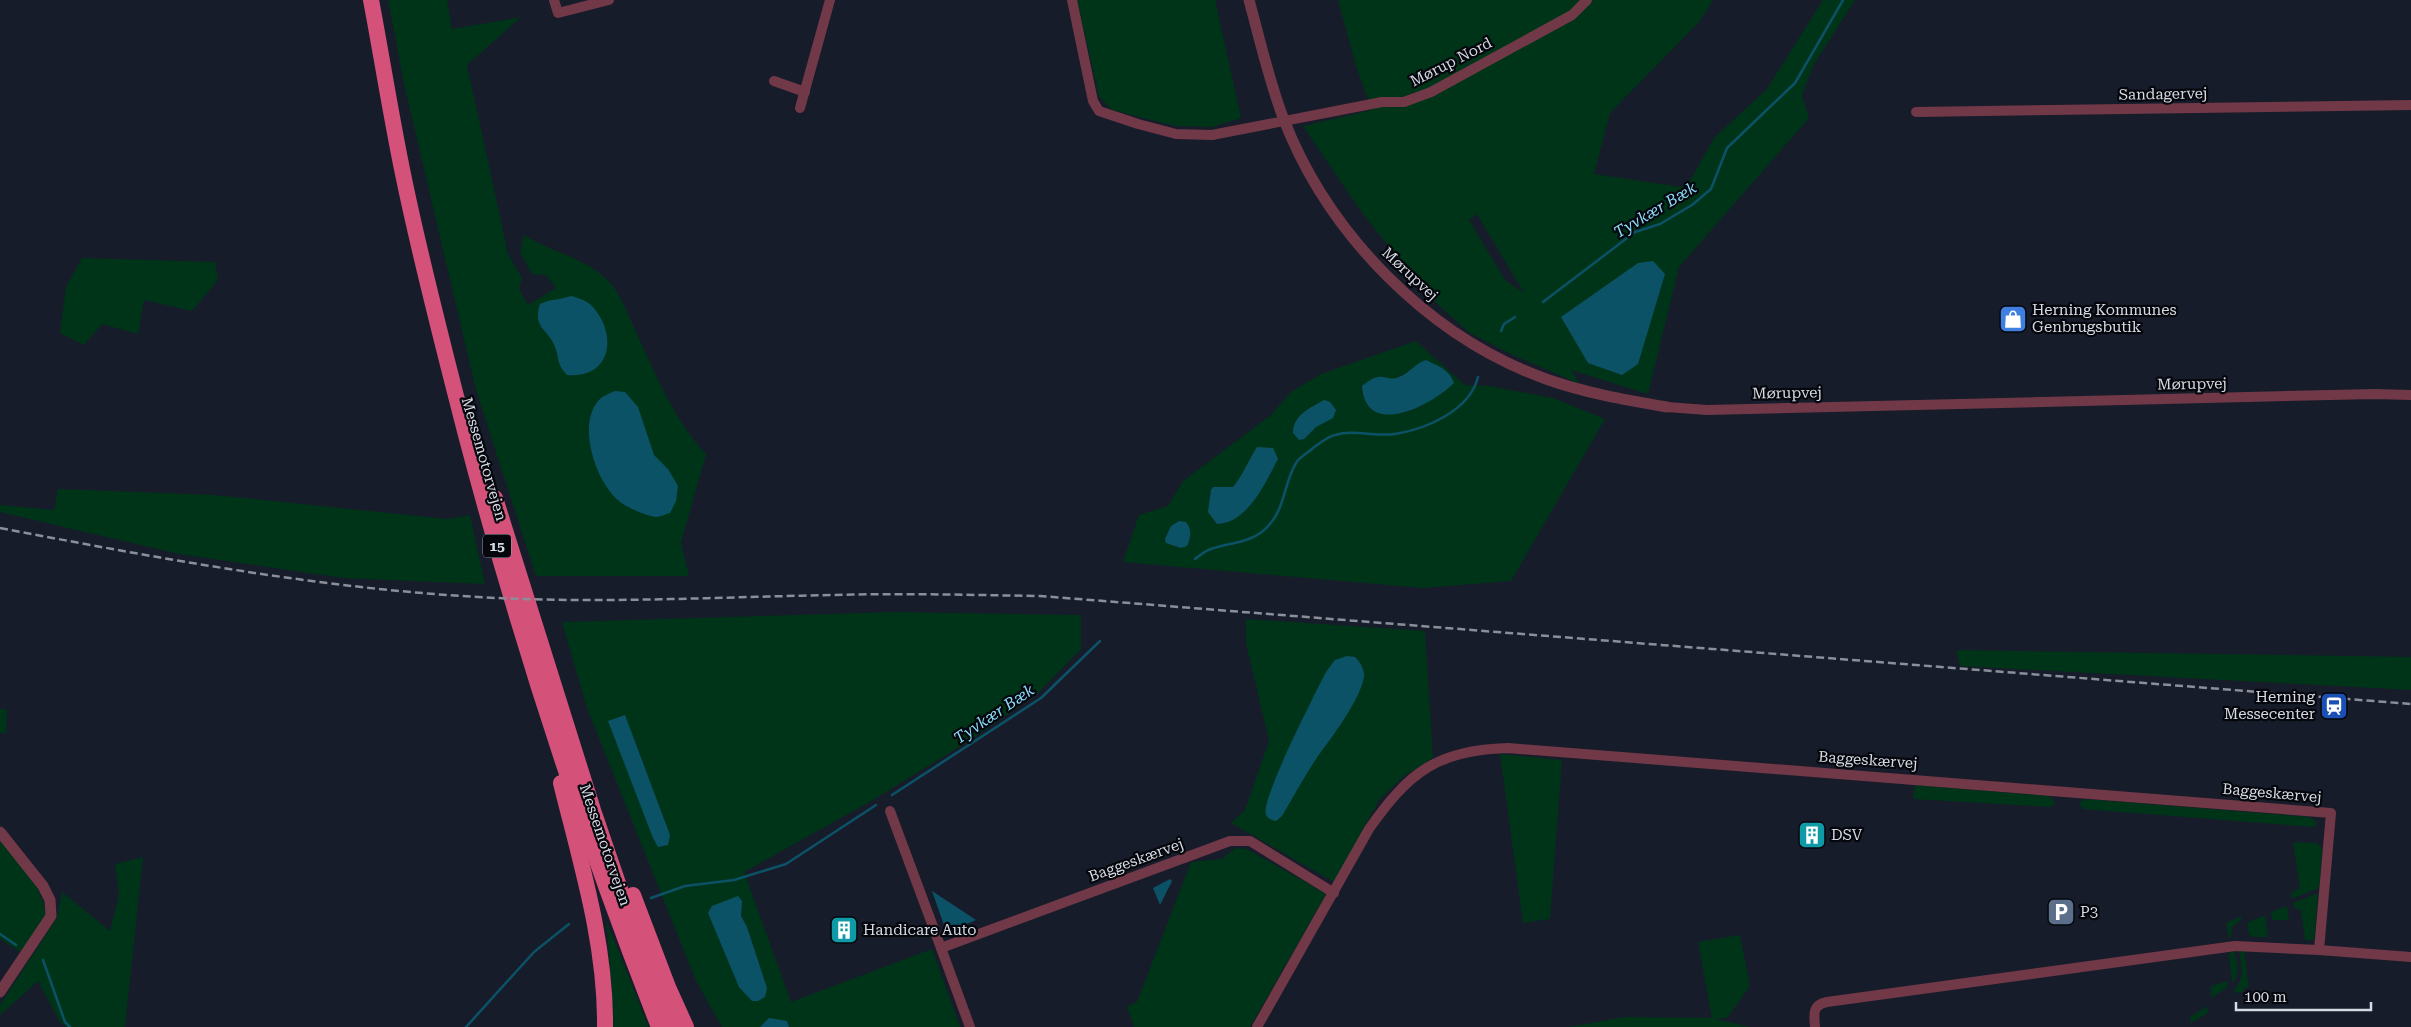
<svg xmlns="http://www.w3.org/2000/svg" width="2411" height="1027" font-family="'Roboto Serif',serif">
<style>
.green{fill:#003419;fill-rule:evenodd}
.water{fill:#0c5267}
.lines{fill:none;stroke-linecap:round;stroke-linejoin:round}
.stream{stroke:#0c5267;stroke-width:2.5}
.minor{stroke:#713847;stroke-width:10}
.tertiary{stroke:#713847;stroke-width:11}
.trunk{stroke:#d45179;stroke-width:16}
.rail{stroke:#8b8f9a;stroke-width:2.5;stroke-dasharray:8 4;stroke-linecap:butt}
.labels{text-anchor:middle;dominant-baseline:central;stroke-width:4.5;stroke-linejoin:round;paint-order:stroke}
.shield{fill:#05070d;stroke:#979ba3;stroke-width:1}
.shield-label{font-size:14px;font-weight:bold;fill:#d6dae3}
.street-label{font-size:15px;fill:#d6dae3;stroke:#05070d}
.poi-label{font-size:15px;fill:#d6dae3;stroke:#05070d;text-anchor:start}
.water-label{font-size:16px;font-style:italic;fill:#8bdcfb;stroke:#05070d}
</style>
<rect width="100%" height="100%" fill="#171c2a"/>
<g class="green">
<path d="M388,0h59l5,29 69,-12 -54,48 41,189 14,24 -3,11 9,16 28,-17 -10,-13 -14,-1 -12,-22 4,-17c28,18 65,23 88,50 11,14 18,35 26,51 19,42 37,85 68,118l-25,89 8,33h-153l-60,-186 -72,-306z"/>
<path d="M1077,0h138l26,118 -29,9 -37,-1 -63,-16 -13,-14z"/>
<path d="M1338,0h375l-14,22 -89,91 -16,61 87,13 9,-6 24,-43 53,-49 56,-89h32l-42,66 -11,29 7,23 -130,149 -31,127 -77,-24 9,14 -67,-29 -43,-22 -43,-38 -67,-85 -57,-84 69,-16 -16,-44zM1477,214l47,79 -19,-13 -36,-60z"/>
<path d="M82,258l133,4 3,18 -26,31 -48,-11 -6,34 -36,-10 -18,21 -24,-12 6,-46z"/>
<path d="M1416,341l49,44 24,1 64,12 52,21 -94,162 -88,7 -300,-26 16,-47 29,-9 15,-25 88,-66 20,-23 30,-18z"/>
<path d="M58,489l156,6 233,24 23,-4 15,69 -142,-6 -164,-24 -179,-42v-7l54,5z"/>
<path d="M894,612l187,3v34l-43,44 -66,46 -99,61 -129,72 47,130 141,-53 28,78h-171l-2,-6 -26,4 -1,2h-38l-26,-46 -109,-273 -25,-86zM742,901l-1,15 6,11 20,61 -44,-42 -15,-33z"/>
<path d="M1246,619l179,12 8,127 -29,18 -25,24 -45,82 -103,-59 14,-13 24,-69 -23,-98z"/>
<path d="M1956,650l455,7v33l-451,-24z"/>
<path d="M0,709h7l-1,25 -6,-2z"/>
<path d="M1500,754l62,6 -12,159 -27,4z"/>
<path d="M1915,785l131,11 5,1 4,7 -5,3 -137,-8z"/>
<path d="M2084,799l225,18 6,3 2,4 -5,3 -229,-18 -4,-5z"/>
<path d="M0,841c18,23 43,44 46,74l-26,37 -20,-13z"/>
<path d="M2293,842l24,1 5,5 -3,40 -27,11 -1,-6 9,-5z"/>
<path d="M1235,848l12,1 79,45 -76,133h-116l-7,-21 10,-4 54,-140 31,-3z"/>
<path d="M143,857l-18,170h-59l-6,-5 -22,-41 -38,34v-10l57,-87 5,-26 48,39 9,-36 -4,-31z"/>
<path d="M2315,894h3l-4,46h-9l-4,-30 -7,-2 -1,-5z"/>
<path d="M2287,906l2,14h-17l-1,-8z"/>
<path d="M2265,915l3,22h-16l-3,-3 -2,-11z"/>
<path d="M2241,916v4l-9,7 -1,11h-2l-3,-15z"/>
<path d="M606,920l43,107h-38l1,-37z"/>
<path d="M1740,935l10,51 -23,32 -12,1 36,8h-183l56,-10 88,1 -14,-76z"/>
<path d="M2239,950l5,1 5,36 -5,1v4l-9,1 -1,-4c12,-11 7,-24 5,-39z"/>
<path d="M2231,951h3c2,10 8,24 -2,32l-3,-29z"/>
<path d="M2228,981l-1,7 -16,10v-12z"/>
<path d="M2207,1006l1,7 -17,10 -1,-6z"/>
</g>
<g class="water">
<path d="M1653,261l12,13 -27,90 -16,11 -34,-12 -27,-46 77,-54z"/>
<path d="M571,296c7,2 15,4 21,10 26,28 20,73 -25,69 -11,-12 -7,-15 -12,-28 -6,-18 -23,-18 -15,-43 10,-5 20,-4 31,-8z"/>
<path d="M1426,360c12,6 23,9 28,23 -22,22 -88,57 -92,3 22,-18 22,-3 37,-9 10,-3 16,-14 27,-17z"/>
<path d="M615,391l10,1 13,15 16,48 14,14 10,17 -2,15 -6,12c-4,1 -10,4 -14,4 -9,-1 -25,-8 -33,-13 -26,-16 -49,-82 -22,-106 4,-3 9,-5 14,-7z"/>
<path d="M1324,400l6,2 6,8 -3,8 -17,9 -12,12 -5,1 -6,-7c0,-18 17,-25 31,-33z"/>
<path d="M1257,447l16,1 5,11c-13,24 -30,64 -61,65l-9,-12 3,-22 2,-3h20c10,-12 15,-26 24,-40z"/>
<path d="M1179,521l7,1c6,8 5,15 1,24l-6,2 -15,-5 -1,-4 6,-13z"/>
<path d="M1347,656l8,1c5,5 10,13 9,20 -4,23 -32,60 -46,79 -13,19 -24,40 -36,60l-6,5c-4,-1 -8,-2 -10,-6 -6,-15 50,-123 60,-143l9,-12z"/>
<path d="M625,715l45,120 -2,10 -10,2 -5,-9 -45,-117z"/>
<path d="M1170,879l2,2 -12,24 -7,-17z"/>
<path d="M932,891l44,29 -25,11 -7,-6z"/>
<path d="M738,896l4,5 -1,15 6,11 20,61 -2,9 -7,4h-6l-13,-14 -31,-74 4,-7z"/>
<path d="M769,1018l18,3 2,6h-29z"/>
</g>
<g class="lines">
<g class="stream">
<path d="M1543,302l92,-70 25,-8 32,-19 19,-16 16,-41 68,-65 48,-83"/>
<path d="M1501,331l3,-7 11,-7"/>
<path d="M1195,559c5,-4 10,-8 16,-10 21,-7 43,-6 58,-24 16,-17 15,-42 27,-62 3,-6 12,-10 17,-15 7,-5 14,-11 22,-13 19,-6 40,2 60,-1 32,-5 75,-24 83,-57"/>
<path d="M892,795l149,-97 59,-57"/>
<path d="M651,898l34,-12 49,-6 52,-16 90,-59"/>
<path d="M0,934l16,11"/>
<path d="M43,960l22,62 5,5"/>
<path d="M466,1027l68,-75 35,-28"/>
</g>
<g class="minor">
<path d="M554,0l4,13 51,-13"/>
<path d="M1072,0l21,101 6,10 39,13 38,10 36,1 170,-33h22l27,-10 141,-77 15,-15"/>
<path d="M774,81l31,11"/>
<path d="M800,108l30,-108"/>
<path d="M1916,112l495,-7"/>
<path d="M1667,407l40,3 667,-16 37,1"/>
<path d="M890,811l51,137"/>
<path d="M970,1027l-29,-79 289,-107h20l84,52"/>
<path d="M1257,1027l112,-198c40,-57 68,-79 139,-81l823,65 -12,137 92,7"/>
<path d="M1815,1027c-1,-13 -3,-22 12,-25l408,-56 84,4"/>
</g>
<g class="tertiary">
<path d="M1249,0c11,40 20,81 35,120 45,115 145,217 262,259 39,14 80,21 121,28"/>
<path d="M0,832l43,54 7,14 1,16 -51,76"/>
</g>
<g class="trunk">
<path d="M371,0c11,58 20,116 32,174 18,88 41,175 63,261 53,201 117,399 193,592"/>
<path d="M495,498l98,312 41,120 38,97"/>
<path d="M561,783c20,81 45,161 44,244"/>
<path d="M633,895l35,92 18,40"/>
</g>
<path class="rail" d="M0,528c158,30 317,60 478,69 119,7 238,0 357,-2 68,-2 136,0 205,1l1371,108"/>
</g>
<defs>
<g id="shop-square" transform="scale(1.4375)"><rect x="-9" y="-9" width="18" height="18" rx="4" fill="#3f7fe0" stroke="#05070d"/><path d="M-5-2.5h2.3a2.7 3.5 0 0 1 5.4 0H5L5.5 6h-11ZM-1.5-2.5h3a1.5 2.3 0 0 0-3 0Z" fill="#fff"/></g>
<g id="station-square" transform="scale(1.4375)"><rect x="-9" y="-9" width="18" height="18" rx="4" fill="#1a4fb4" stroke="#05070d"/><path d="M-3-6H3Q5-6 5-4V2Q5 4 3 4L4.5 6H3L1.5 4h-3L-3 6H-4.5L-3 4Q-5 4-5 2V-4Q-5-6-3-6ZM-3.5-4v3h7v-3ZM-3.5 1v1.5H-2V1ZM2 1v1.5H3.5V1Z" fill="#fff"/></g>
<g id="building-square" transform="scale(1.4375)"><rect x="-9" y="-9" width="18" height="18" rx="4" fill="#0f9aa8" stroke="#05070d"/><path d="M-4-6H4V6H1V3H-1V6H-4ZM-2.5-4.3h1.7v1.8h-1.7ZM.8-4.3h1.7v1.8H.8ZM-2.5-1h1.7V.8h-1.7ZM.8-1h1.7V.8H.8Z" fill="#fff"/></g>
<g id="parking-square" transform="scale(1.4375)"><rect x="-9" y="-9" width="18" height="18" rx="4" fill="#5c6f8a" stroke="#05070d"/><path d="M-3.5-5.5H1a3.5 3.5 0 0 1 0 7H-1V5.5H-3.5ZM-1-3.4V-.6H.8a1.4 1.4 0 0 0 0-2.8Z" fill="#fff"/></g>
</defs>
<g fill-rule="evenodd">
<use href="#shop-square" x="2013" y="319"/>
<use href="#station-square" x="2334" y="706"/>
<use href="#building-square" x="1812" y="835"/>
<use href="#parking-square" x="2061" y="912"/>
<use href="#building-square" x="844" y="930"/>
</g>
<g class="labels">
<rect class="shield" x="483" y="534.5" width="28" height="23" rx="4"/>
<g class="shield-label">
<text x="497" y="546">15</text>
</g>
<g class="street-label">
<text transform="translate(1451 62) rotate(-27)">Mørup Nord</text>
<text transform="translate(2163 94) rotate(-1)">Sandagervej</text>
<text transform="translate(1410 274) rotate(43)">Mørupvej</text>
<text transform="translate(2192 384) rotate(-1)">Mørupvej</text>
<text transform="translate(1787 393) rotate(-1)">Mørupvej</text>
<text transform="translate(484 459) rotate(74)">Messemotorvejen</text>
<text transform="translate(1868 760) rotate(4)">Baggeskærvej</text>
<text transform="translate(2272 793) rotate(5)">Baggeskærvej</text>
<text transform="translate(605 845) rotate(71)">Messemotorvejen</text>
<text transform="translate(1136 860) rotate(-20)">Baggeskærvej</text>
</g>
<g class="poi-label">
<text x="2032" y="310">Herning Kommunes<tspan x="2032" dy="17">Genbrugsbutik</tspan></text>
<text x="2315" y="697" text-anchor="end">Herning<tspan x="2315" dy="17">Messecenter</tspan></text>
<text x="1831" y="835">DSV</text>
<text x="2080" y="912">P3</text>
<text x="863" y="930">Handicare Auto</text>
</g>
<g class="water-label">
<text transform="translate(1655 210) rotate(-31)">Tyvkær Bæk</text>
<text transform="translate(994 714) rotate(-34)">Tyvkær Bæk</text>
</g>
</g>
<path d="M2236 1002v8h135v-8" fill="none" stroke="#d6dae3" stroke-width="2.5"/>
<text x="2244" y="1002" font-size="15" fill="#d6dae3" stroke="#05070d" stroke-width="4" paint-order="stroke">100 m</text>
</svg>
